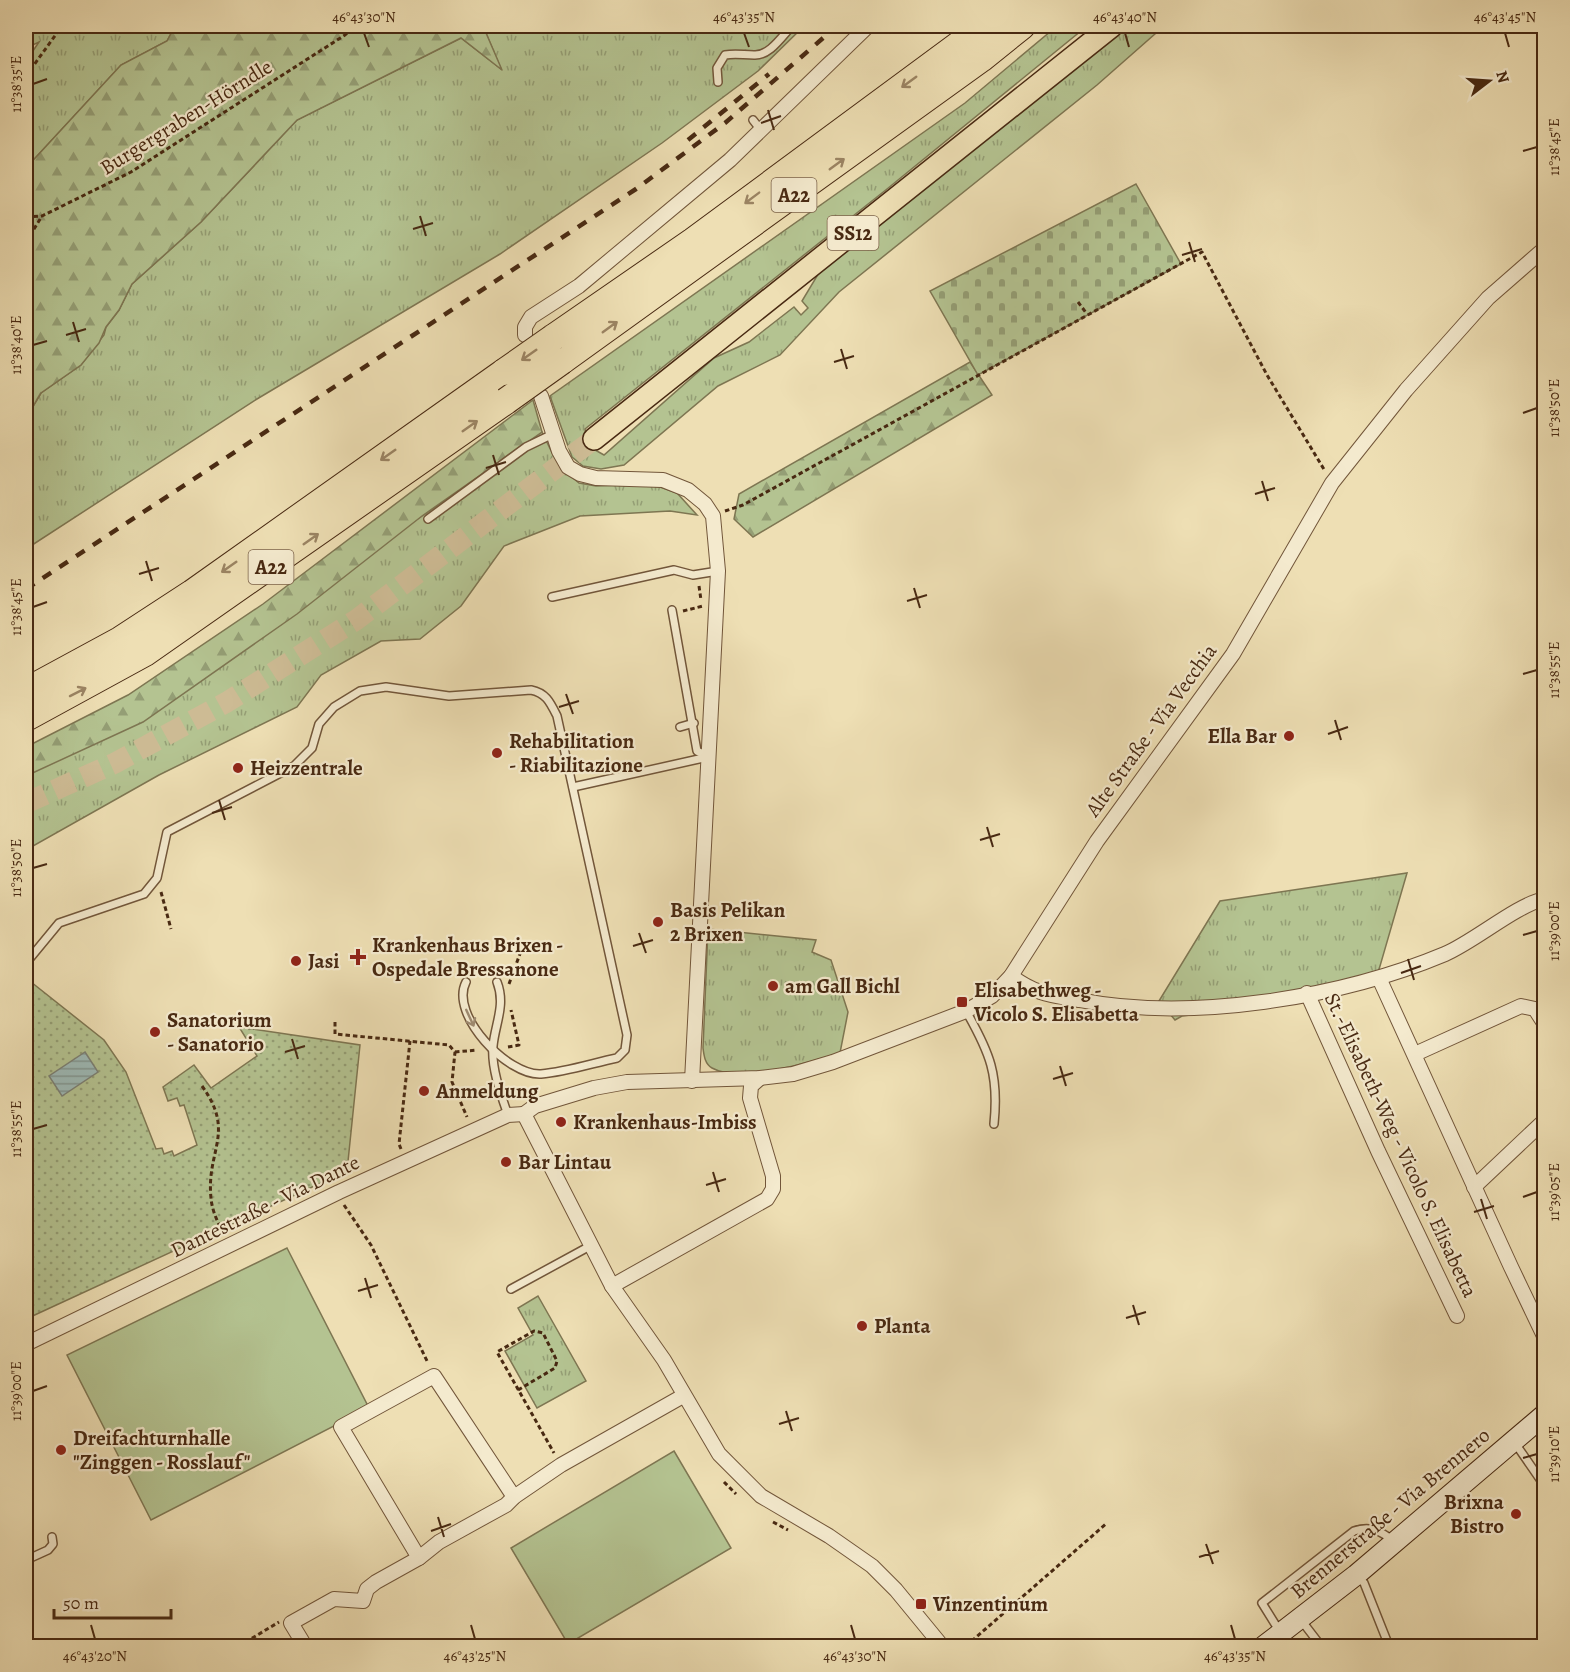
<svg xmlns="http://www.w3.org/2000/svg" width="1570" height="1672" font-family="Alegreya,serif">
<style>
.grass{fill:url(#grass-tufts);stroke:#7e7652;stroke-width:1.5}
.forest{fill:url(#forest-firs);stroke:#7e7652;stroke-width:1.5}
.cemetery{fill:url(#cemetery-stones);stroke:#7e7652;stroke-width:1.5}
.park{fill:url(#park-dots);stroke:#7e7652;stroke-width:1.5}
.garden{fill:#b4c391;stroke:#7e7652;stroke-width:1.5}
.water{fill:url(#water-rules);stroke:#7b8075;stroke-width:1.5}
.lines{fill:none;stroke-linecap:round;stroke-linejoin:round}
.primary-tunnel{stroke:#cdbb94;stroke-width:21;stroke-dasharray:21 10;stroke-linecap:butt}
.lane-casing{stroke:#72563a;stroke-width:10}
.street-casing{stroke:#72563a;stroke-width:16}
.secondary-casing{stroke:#482912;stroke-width:22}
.primary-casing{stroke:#482912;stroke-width:24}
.highway-casing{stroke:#482912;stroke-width:28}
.path{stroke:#482912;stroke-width:3;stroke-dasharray:4.5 3;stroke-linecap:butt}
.lane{stroke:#f4eace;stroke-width:7}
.street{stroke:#f4eace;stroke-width:14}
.secondary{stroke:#f4eace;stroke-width:20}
.primary{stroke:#eedfb4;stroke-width:21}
.highway{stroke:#eedfb4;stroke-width:26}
.rail{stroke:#482912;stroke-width:4.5;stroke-dasharray:10 10;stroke-linecap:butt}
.highway-bridge-casing{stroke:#482912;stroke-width:28;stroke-linecap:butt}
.highway-bridge{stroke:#eedfb4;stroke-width:26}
.oneway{stroke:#9b8463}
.oneway2{stroke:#9e8a70}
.ticks{fill:none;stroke:#482912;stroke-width:2}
.poi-dot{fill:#8f2418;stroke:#f4eace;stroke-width:2}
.labels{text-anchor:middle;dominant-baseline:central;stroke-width:4.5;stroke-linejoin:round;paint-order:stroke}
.shield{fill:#f4eace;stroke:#7c634a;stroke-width:1.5}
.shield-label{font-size:20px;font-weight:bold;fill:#482912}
.street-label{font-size:21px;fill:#482912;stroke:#f4eace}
.poi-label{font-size:21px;font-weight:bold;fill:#482912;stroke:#f4eace;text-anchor:start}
.neatline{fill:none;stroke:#482912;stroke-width:2}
.ticks-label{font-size:15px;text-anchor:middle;fill:#482912}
</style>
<defs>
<pattern id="grass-tufts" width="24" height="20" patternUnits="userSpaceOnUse" patternTransform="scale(1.5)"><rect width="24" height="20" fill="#b4c391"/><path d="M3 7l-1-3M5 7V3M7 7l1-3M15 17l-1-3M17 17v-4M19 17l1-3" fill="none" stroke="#949e75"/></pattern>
<pattern id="forest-firs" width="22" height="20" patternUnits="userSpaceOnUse" patternTransform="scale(1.5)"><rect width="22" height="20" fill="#b4c391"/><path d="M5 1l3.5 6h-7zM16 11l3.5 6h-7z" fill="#949e75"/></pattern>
<pattern id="cemetery-stones" width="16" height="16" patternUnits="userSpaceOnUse" patternTransform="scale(1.5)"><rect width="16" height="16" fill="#b4c391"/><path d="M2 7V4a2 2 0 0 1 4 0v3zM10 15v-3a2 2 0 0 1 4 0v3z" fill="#949e75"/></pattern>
<pattern id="park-dots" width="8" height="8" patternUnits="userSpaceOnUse" patternTransform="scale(1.5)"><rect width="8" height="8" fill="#b4c391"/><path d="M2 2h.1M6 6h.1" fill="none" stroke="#949e75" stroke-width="1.8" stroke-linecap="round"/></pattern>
<pattern id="water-rules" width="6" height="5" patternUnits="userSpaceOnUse" patternTransform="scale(1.5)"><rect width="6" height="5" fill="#9dbab7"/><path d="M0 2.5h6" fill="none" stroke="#829793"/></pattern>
</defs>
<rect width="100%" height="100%" fill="#eedfb4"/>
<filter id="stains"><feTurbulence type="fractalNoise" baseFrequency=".00333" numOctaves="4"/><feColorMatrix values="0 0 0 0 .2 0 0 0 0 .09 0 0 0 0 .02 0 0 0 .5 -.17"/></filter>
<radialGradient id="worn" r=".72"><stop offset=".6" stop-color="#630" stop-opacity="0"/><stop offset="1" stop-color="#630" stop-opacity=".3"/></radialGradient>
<g class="grass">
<path d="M26,26h149l-8,15 -46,24 -95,103v-107l13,-19 -13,6z"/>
<path d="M483,26h321l-46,45 -96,72 -162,111 -243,145 -231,150v-131l15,-25 40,-28 23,-30 2,-8 13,-17 13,-26 69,-62 96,-102 164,-82 40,31z"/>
<path d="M1057,26h30l-200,163 -302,240 3,17 16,9 110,-97 35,-16 45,-35 7,8 7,-7 -6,-7 18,-30 308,-245h36l-67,59 -258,207 -59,63 -62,31 -94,79 -23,4 -18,-3 -11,-9 -22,-61 415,-293z"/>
<path d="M542,432l16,33 21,18 17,3 42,-2 22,3 17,6 20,22 -27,-4 -90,5 -76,30 -43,60 -41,33 -39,2 -60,34 -24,32 -138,68 -133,75v-74l396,-260z"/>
<path d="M1407,873l-29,100 -97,31 -99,12 -7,4 -16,-19 61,-100z"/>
<path d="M708,929l108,11 -4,12 19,8 17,52 -8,41c-30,9 -99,31 -128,15 -7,-4 -8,-12 -9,-20z"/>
<path d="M538,1296l48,85 -49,27 -32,-57 28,-16 -15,-27z"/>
</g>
<g class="forest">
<path d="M175,26h308l19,44 -41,-32 -164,82 -96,102 -69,62 -13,26 -13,17 -7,16 -18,22 -40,28 -15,25v-250l95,-103 46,-24z"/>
<path d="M970,362l22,33 -239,142 -19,-18 5,-25z"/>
<path d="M533,400l9,32 -120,84 -125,98 -154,108 -117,54v-29l102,-52 135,-91z"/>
</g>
<path class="cemetery" d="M1136,184l45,80 -203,111 -48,-84z"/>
<path class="park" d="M26,978l78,62 22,32 30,77 6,-1 2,6 8,-3 2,5 23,-11 -13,-40 -4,1 -3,-8 -9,3 -5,-14 31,-22 17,23 46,-32 -18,-29 121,18 -13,126 -321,148z"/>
<g class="garden">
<path d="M287,1248l82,160 -218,112 -84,-165z"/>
<path d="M674,1451l57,97 -163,96 -57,-96z"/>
</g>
<path class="water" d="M85,1052l13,20 -36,24 -13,-20z"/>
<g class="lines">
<path class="primary-tunnel" d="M26,803l89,-40 112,-61 129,-82 238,-181"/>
<g class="lane-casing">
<g id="lane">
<path d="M718,82l-1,-14 8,-13c11,-2 18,0 29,0 16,1 28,-19 38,-29"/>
<path d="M753,120l7,9"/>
<path d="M428,519l98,-72 27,-13"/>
<path d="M552,597l122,-27 19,5 25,-4"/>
<path d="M672,610l25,141 12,6"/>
<path d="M680,727l14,-4"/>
<path d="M573,787l135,-30"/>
<path d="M26,963l33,-40 85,-29 13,-16 10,-46 127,-66 18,-18 7,-24 15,-17 26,-16 26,-4 63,9 82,-6c15,3 19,12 26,26l70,319 -2,15 -8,8c-24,5 -51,14 -76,16 -33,2 -92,-59 -75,-92"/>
<path d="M497,982c9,23 -2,42 -4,64 -2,22 8,49 15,69"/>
<path d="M966,1011c24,42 33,64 28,113"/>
<path d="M511,1289l79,-43"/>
<path d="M1515,1443l29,42"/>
<path d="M26,1560l22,-10 5,-6 -1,-7"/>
<path d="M1358,1577l6,6 25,63"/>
<path d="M1301,1620l20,26"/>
<path d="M1280,1632l-18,-29 92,-72c17,-6 26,0 40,10"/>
</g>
</g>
<g class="street-casing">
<g id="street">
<path d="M525,335v-8l6,-10 48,-31 151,-126 138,-134"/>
<path d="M541,396l18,55 9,16 12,7 16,4 67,2 25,10 17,14 8,12 5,55 -26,510"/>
<path d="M1011,976c24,18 39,19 68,24 112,22 261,-2 366,-46 30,-13 70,-48 99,-55"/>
<path d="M1379,978l132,289 33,69"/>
<path d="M1307,993l71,158 79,165"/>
<path d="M1415,1054l106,-48 14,3 9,14"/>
<path d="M524,1114l11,-8 59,-18 33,-6 133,-4 33,-4 40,-12 133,-51 26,-15 19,-20 86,-135 136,-187 99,-171 74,-93 82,-92 56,-49"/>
<path d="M524,1114l88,172 52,74 55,94 42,42 68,40 43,30 24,24 46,56"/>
<path d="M1474,1187l70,-66"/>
<path d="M612,1286l155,-87 6,-10v-13l-23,-78 1,-12 9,-8"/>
<path d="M26,1344l313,-152 169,-77 16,-1"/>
<path d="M419,1558l-78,-131 93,-51 80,121"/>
<path d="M305,1646l-14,-23 43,-24 29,2 4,-12 9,-7 43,-24 20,-16 67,-37 8,-8 47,-32 122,-69"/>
</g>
</g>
<g class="secondary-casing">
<path id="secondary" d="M1264,1646l92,-71 188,-160"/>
</g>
<g class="primary-casing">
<path id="primary" d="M594,439l518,-413"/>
</g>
<g class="highway-casing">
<g id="highway">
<path d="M554,337l139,-96 291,-215"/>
<path d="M562,361l419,-302 41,-33"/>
<path d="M26,691l94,-51 72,-47 312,-221"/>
<path d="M26,718l119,-65 361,-252"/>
</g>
</g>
<g class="path">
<path d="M26,76l36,-50"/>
<path d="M26,217l16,-1 89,-44 214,-137 10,-9"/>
<path d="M26,242l16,-26"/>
<path d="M1078,302l9,12"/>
<path d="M725,511l18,-6 459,-253 65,123 58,96"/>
<path d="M699,586l2,14"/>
<path d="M683,611l20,-5"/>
<path d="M161,892l10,37"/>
<path d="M509,984l12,-33"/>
<path d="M335,1022v12l114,11 6,7 -3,30 15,35"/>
<path d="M508,1047l11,-2 -8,-35"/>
<path d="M455,1052l22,-2"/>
<path d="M202,1086c34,47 4,64 9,112 1,13 7,25 13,36"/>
<path d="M401,1149l-2,-5 11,-103"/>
<path d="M344,1205l27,40 57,118"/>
<path d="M518,1390l37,-22 2,-7 -14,-28 -9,-2 -37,21 57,101"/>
<path d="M724,1482l12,12"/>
<path d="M773,1522l15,8"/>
<path d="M239,1646l40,-24"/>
<path d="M966,1646l141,-123"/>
<path d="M1528,1646l16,-8"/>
</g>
<use href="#lane" class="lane"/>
<use href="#street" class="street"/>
<use href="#secondary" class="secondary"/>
<use href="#primary" class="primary"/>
<use href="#highway" class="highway"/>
<g class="rail">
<path d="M688,140l81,-66"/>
<path d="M26,589l610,-400 89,-66 112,-97"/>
</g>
<g class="highway-bridge-casing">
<g id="highway-bridge">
<path d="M504,372l50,-35"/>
<path d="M506,401l56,-40"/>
</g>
</g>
<use href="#highway-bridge" class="highway-bridge"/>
</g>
<defs><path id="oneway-shaft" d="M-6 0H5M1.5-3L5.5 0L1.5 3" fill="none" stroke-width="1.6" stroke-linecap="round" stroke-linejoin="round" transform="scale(1.5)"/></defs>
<g class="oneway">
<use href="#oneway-shaft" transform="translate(909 82) rotate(144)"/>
<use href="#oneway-shaft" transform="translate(837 164) rotate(-36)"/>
<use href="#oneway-shaft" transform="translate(752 198) rotate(143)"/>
<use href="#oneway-shaft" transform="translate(610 327) rotate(-36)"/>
<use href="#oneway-shaft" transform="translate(529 355) rotate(145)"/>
<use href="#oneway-shaft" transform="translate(470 426) rotate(-35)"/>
<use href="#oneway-shaft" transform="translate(388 455) rotate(145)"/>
<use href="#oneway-shaft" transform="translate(311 539) rotate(-35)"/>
<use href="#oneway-shaft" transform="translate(229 567) rotate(145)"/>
<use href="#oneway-shaft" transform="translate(78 692) rotate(-27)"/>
</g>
<use class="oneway2" href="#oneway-shaft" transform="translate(470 1018) rotate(65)"/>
<path class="ticks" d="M364,33l5,14M744,33l5,14M1125,33l4,14M1505,33l4,14M33,84l14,-5M768,110l6,20M761,123l20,-7M1523,151l14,-4M420,216l6,20M413,229l20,-6M1189,242l6,20M1182,255l20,-6M73,322l6,20M66,335l20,-6M33,345l14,-4M841,349l6,20M834,362l20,-6M1523,413l14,-5M493,455l6,20M486,468l20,-6M1262,481l6,20M1255,494l20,-6M146,561l6,20M139,574l20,-6M914,588l6,20M907,601l20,-6M33,607l14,-5M1523,674l14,-4M566,694l7,20M559,707l20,-6M1335,720l6,20M1328,734l20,-7M219,800l6,20M212,813l20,-6M987,827l6,20M980,840l20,-6M33,868l14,-4M639,933l7,20M1523,935l14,-4M633,946l20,-6M1408,959l6,21M1401,973l20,-7M292,1039l6,20M285,1052l20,-6M1060,1066l6,20M1053,1079l20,-6M33,1129l14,-4M713,1172l6,20M706,1185l20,-6M1523,1197l14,-5M1481,1199l6,20M1474,1212l20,-6M365,1278l6,20M358,1291l20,-6M1133,1305l6,20M1126,1318l20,-6M33,1391l14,-5M786,1411l6,20M779,1424l20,-6M1523,1458l14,-4M438,1517l6,20M431,1531l20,-7M1206,1544l7,20M1199,1557l20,-6M91,1625l4,14M471,1625l4,14M851,1625l4,14M1231,1625l4,14"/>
<g class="poi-dot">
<circle cx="1289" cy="736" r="6"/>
<circle cx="497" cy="753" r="6"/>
<circle cx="238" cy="768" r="6"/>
<circle cx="658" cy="922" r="6"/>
<path d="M355 948h6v6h6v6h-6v6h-6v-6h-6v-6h6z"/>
<circle cx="296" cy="961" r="6"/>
<circle cx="773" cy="986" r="6"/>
<rect x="956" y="996" width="12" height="12" rx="3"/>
<circle cx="155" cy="1032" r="6"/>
<circle cx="424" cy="1091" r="6"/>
<circle cx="561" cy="1122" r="6"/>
<circle cx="506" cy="1162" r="6"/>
<circle cx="862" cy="1326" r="6"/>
<circle cx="61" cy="1450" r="6"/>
<circle cx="1516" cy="1514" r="6"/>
<rect x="915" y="1598" width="12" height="12" rx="3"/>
</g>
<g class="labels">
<g class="shield">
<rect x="771.5" y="178" width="45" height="34" rx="4.5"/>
<rect x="827.5" y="216" width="51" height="34" rx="4.5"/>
<rect x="248.5" y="550" width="45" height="34" rx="4.5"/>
</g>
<g class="shield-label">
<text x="794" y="195">A22</text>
<text x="853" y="233">SS12</text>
<text x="271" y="567">A22</text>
</g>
<g class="street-label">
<text transform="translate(186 117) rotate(-32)">Burgergraben-Hörndle</text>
<text transform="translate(1151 730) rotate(-54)">Alte Straße - Via Vecchia</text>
<text transform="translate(1401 1145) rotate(65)">St.-Elisabeth-Weg - Vicolo S. Elisabetta</text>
<text transform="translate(265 1206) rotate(-26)">Dantestraße - Via Dante</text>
<text transform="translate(1390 1513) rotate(-40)">Brennerstraße - Via Brennero</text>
</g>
<g class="poi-label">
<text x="1277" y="736" text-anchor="end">Ella Bar</text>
<text x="509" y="741">Rehabilitation<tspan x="509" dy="24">- Riabilitazione</tspan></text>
<text x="250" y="768">Heizzentrale</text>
<text x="670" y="910">Basis Pelikan<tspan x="670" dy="24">2 Brixen</tspan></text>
<text x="372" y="945">Krankenhaus Brixen -<tspan x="372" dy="24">Ospedale Bressanone</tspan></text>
<text x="308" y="961">Jasi</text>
<text x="785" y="986">am Gall Bichl</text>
<text x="974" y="990">Elisabethweg -<tspan x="974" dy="24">Vicolo S. Elisabetta</tspan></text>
<text x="167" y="1020">Sanatorium<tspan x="167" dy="24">- Sanatorio</tspan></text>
<text x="436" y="1091">Anmeldung</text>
<text x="573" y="1122">Krankenhaus-Imbiss</text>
<text x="518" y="1162">Bar Lintau</text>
<text x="874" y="1326">Planta</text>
<text x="73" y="1438">Dreifachturnhalle<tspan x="73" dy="24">"Zinggen - Rosslauf"</tspan></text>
<text x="1504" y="1502" text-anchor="end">Brixna<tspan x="1504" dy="24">Bistro</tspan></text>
<text x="933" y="1604">Vinzentinum</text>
</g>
</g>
<rect width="1570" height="1672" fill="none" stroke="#eedfb4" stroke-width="66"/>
<g transform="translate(1489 81) rotate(73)" stroke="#f4eace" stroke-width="4.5" paint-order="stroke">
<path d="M0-4.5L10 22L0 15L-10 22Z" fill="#482912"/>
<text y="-9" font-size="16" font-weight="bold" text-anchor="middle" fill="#482912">N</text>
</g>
<path d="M54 1609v9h117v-9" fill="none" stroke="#482912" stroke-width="3"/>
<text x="63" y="1609" font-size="18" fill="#482912" stroke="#f4eace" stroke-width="4.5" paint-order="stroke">50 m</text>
<rect x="33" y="33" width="1504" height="1606" class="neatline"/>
<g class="ticks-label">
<text x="364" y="22">46°43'30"N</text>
<text x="744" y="22">46°43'35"N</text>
<text x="1125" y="22">46°43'40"N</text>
<text x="1505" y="22">46°43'45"N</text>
<text transform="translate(16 84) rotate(-90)" y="5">11°38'35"E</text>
<text transform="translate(1554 147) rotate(-90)" y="5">11°38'45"E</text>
<text transform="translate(16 345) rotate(-90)" y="5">11°38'40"E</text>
<text transform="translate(1554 408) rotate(-90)" y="5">11°38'50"E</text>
<text transform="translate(16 607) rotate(-90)" y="5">11°38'45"E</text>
<text transform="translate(1554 670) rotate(-90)" y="5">11°38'55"E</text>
<text transform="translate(16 868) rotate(-90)" y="5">11°38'50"E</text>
<text transform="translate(1554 931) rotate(-90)" y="5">11°39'00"E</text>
<text transform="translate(16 1129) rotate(-90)" y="5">11°38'55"E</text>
<text transform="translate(1554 1192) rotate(-90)" y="5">11°39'05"E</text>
<text transform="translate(16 1391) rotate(-90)" y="5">11°39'00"E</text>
<text transform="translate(1554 1454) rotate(-90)" y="5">11°39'10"E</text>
<text x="95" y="1661">46°43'20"N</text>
<text x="475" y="1661">46°43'25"N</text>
<text x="855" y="1661">46°43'30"N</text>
<text x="1235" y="1661">46°43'35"N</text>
</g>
<rect width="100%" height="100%" filter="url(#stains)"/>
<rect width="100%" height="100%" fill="url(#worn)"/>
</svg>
